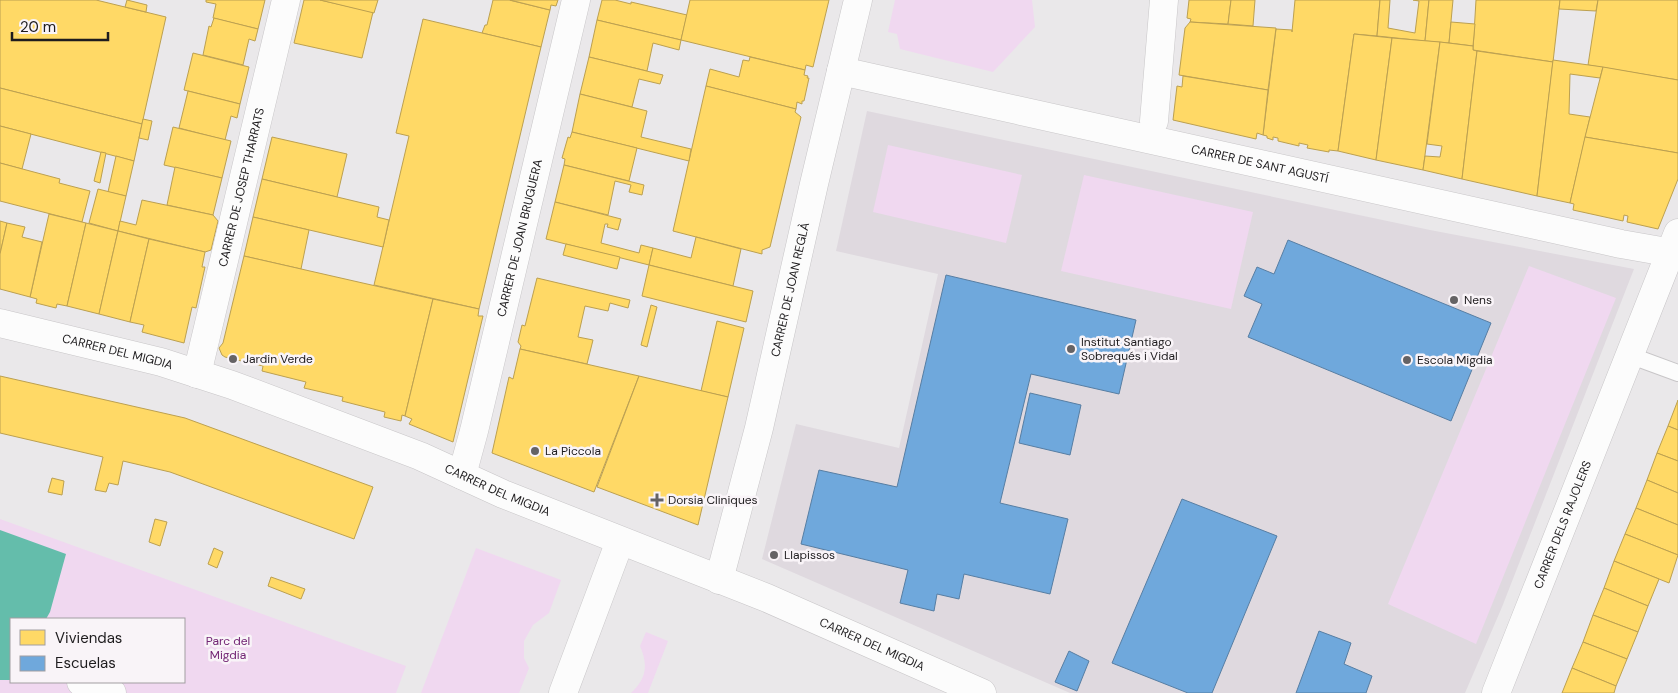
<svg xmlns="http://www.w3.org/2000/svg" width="1678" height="693" font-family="'DM Sans',sans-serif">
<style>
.built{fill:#dfd9df}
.green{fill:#f0d8f0;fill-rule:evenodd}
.water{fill:#64bdab}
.homes{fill:#ffd966;stroke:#bca050}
.schools{fill:#6fa8dc;stroke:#577ea3}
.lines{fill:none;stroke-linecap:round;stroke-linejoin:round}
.lane-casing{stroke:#c8c6c8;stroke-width:18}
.street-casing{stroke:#c8c6c8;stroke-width:29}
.lane{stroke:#fcfcfc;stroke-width:16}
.street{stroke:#fcfcfc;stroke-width:28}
.poi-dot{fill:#656365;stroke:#f9f4f8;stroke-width:2}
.labels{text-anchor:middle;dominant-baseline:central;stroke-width:5;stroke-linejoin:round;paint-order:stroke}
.street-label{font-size:12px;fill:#1e1c1e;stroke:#f9f4f8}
.poi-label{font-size:12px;fill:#1e1c1e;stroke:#f9f4f8;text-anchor:start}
.park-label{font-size:12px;fill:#722574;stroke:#f9f4f8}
</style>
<rect width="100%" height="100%" fill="#eae8ea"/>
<path class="built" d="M867,111l563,119 204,39 -132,338 -37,86h-395l-308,-134 34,-135 103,24 39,-174 -102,-23z"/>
<g class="green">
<path d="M895,0h137l3,27 -42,45 -93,-23 -3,-15 -9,-2z"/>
<path d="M888,145l134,30 -16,68 -133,-31z"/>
<path d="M1084,175l169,37 -22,97 -170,-38z"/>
<path d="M1529,266l87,32 -140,346 -88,-40z"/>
<path d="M0,519l406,147 -10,27h-396zM11,619h173v63h-173z"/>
<path d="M476,548l85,32 -12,33 -16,12 -9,16v17l5,10 -10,25h-98z"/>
<path d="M646,632l22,9 -20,52h-17c16,-15 17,-28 9,-47z"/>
</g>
<path class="water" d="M0,530l66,24 -16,58 -4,7h-35v61h-11z"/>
<g class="homes">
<path d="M0,0h96l70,17 -24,107 -142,-36z"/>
<path d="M127,0l20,5 -1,7 -21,-5z"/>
<path d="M206,0h59l-7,29 -45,-11 3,-14 -10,-2z"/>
<path d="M304,0h16l53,12 -11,46 -68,-15z"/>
<path d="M320,0h58l-4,13z"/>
<path d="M493,0h16l41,10 -9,37 -59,-14 3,-8h2z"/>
<path d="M510,0h48l-2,6 -5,-1 -1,5z"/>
<path d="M602,0h13l16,4v-2l56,13 -6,25 -84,-20z"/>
<path d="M690,0h139l-16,67 -7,-2 -1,5 -124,-30z"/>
<path d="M1189,0h42l-3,24 -38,-2 1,-3 -4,-1z"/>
<path d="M1231,0h24l-2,26 -25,-2z"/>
<path d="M1295,0h85l-3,36 -23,-2 -16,117 -9,-1v2l-22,-4 1,-3 -9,-2v3l-21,-5v-3l-5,-1v3l-6,-2v-2l-4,-1 13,-106 16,1v2z"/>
<path d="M1380,0h10l-2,28 27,5 4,-32 -6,-1h16l-4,41 -48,-5z"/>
<path d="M1429,0h24l-4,43 -24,-2z"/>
<path d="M1476,0h84l-7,62 -80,-12z"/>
<path d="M1560,0h38l-2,11 -37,-2z"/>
<path d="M1598,0h80v80l-90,-15z"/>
<path d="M214,18l44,11 -3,12 -6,-2 -6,26 -40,-10 6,-29 2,1z"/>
<path d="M423,19l118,28 -62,262 -105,-24 35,-149 -13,-3z"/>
<path d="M597,20l84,20 -2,10 -26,-7 -6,28 -58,-14z"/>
<path d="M1190,22l86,6 -8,62 -89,-15 6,-47z"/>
<path d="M1451,22l24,2 -2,22 -24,-3z"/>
<path d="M1354,34l38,4 -16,122 -38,-9z"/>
<path d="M1392,38l48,4 -17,128 -47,-10z"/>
<path d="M1440,42l33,4v4l4,1 -15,128 -39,-9 2,-14 15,1 2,-11 -15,-2z"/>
<path d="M1477,51l76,11 -16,134 -75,-17z"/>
<path d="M193,53l56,14 -9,37 -56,-14z"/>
<path d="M589,57l74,18 -3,9 -21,-5 -7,28 -52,-13z"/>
<path d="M750,57l55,13 -1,5 4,1 -1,2h2l-5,23h-2v3l-5,-2 -1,7 -90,-23 4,-17 29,8 4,-17 6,1z"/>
<path d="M1553,60l50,7 -3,11 -30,-4 -1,40 21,3 -20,86 -33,-7z"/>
<path d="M1603,67l75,13v73l-93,-16z"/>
<path d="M1183,76l85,14 -5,45 -6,-2 -1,6 -83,-19 4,-34 5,1z"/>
<path d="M706,86l90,23 -1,3 6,5 -31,130 -8,3v4l-89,-23z"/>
<path d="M0,88l142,36 -8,37 -134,-35z"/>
<path d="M188,91l52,13 -3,14 -6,-2 -6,24 -46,-12z"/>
<path d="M580,94l67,17 -6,26 50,12 -2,12 -117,-29z"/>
<path d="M143,119l9,2 -4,19 -9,-2z"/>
<path d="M0,126l31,8 -9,35 -22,-6z"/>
<path d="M173,127l58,14 -9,37 -58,-13z"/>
<path d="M572,132l65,16 -8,33 -65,-16 1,-6 -3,-1 6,-21 2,1z"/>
<path d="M272,137l75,17 -10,43 -75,-18z"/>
<path d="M1585,137l93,16v26l-20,50 -31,-7 1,-6 -4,-1 -1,6 -50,-11 1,-6 -4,-1z"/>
<path d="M101,152l5,1 -6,30 -6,-2z"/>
<path d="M116,156l18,5 -8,35 -18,-4z"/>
<path d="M0,163l60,16 -1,4 31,8 -8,31 -82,-21z"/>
<path d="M564,165l80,20 -2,10 -13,-3 2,-7 -16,-4 -7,34 -53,-13z"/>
<path d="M175,167l47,11 -9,37 -46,-10z"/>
<path d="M262,179l117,28 -2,10 12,3 -6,27 -130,-30z"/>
<path d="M98,189l28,7 -8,35 -29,-8z"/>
<path d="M142,200l71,15 5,6 -7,29 -6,2 -87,-21 2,-10 16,4z"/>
<path d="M555,202l66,17 -3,11 -11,-3 1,-3h-3l-4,19 38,10 2,-8 12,3 -4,17 -103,-26z"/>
<path d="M49,214l37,9 -19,83 -10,-2 -1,4 -20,-5 1,-4 -7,-2z"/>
<path d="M253,217l56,13 -8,39 -57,-13z"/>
<path d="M0,221l7,2 -7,31z"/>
<path d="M7,223l18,4 -3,10 20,5 -12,55 -30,-8v-35z"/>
<path d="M86,223l32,8 -19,83 -32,-8z"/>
<path d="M118,231l31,8 -19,83 -31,-8z"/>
<path d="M696,237l45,12 -8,37 -84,-21 4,-17 38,10z"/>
<path d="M149,239l56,13 -3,15h3l-9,41 -4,-1 -8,36 -42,-11 2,-7 -14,-3z"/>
<path d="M566,244l54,13 -3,12 -54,-14z"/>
<path d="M244,256l189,43 -28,117 -3,-1 -1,6 -17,-4 1,-5 -43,-11 1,-4 -39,-9 2,-6 -44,-11 1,-5 -38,-9 -3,-2 -3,-7 4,-5z"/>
<path d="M649,265l104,26 -7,31 -104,-26z"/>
<path d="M537,278l93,22 -2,8 -18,-5 -2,8 -23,-5 -7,31 15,3 -6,24 -67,-15 1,-3 -3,-4 4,-17 3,1z"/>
<path d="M433,299l46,10 -1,7h5l-30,126 -44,-18 3,-5 -7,-3z"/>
<path d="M651,305l6,2 -10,40 -6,-2z"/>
<path d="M717,321l27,7 -16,69 -27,-6z"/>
<path d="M520,349l119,27 -45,116 -102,-39 17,-76 4,2z"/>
<path d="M0,376l185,42 188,69 -19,52 -184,-67 -47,-11 -5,24 -9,-2 -3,9 -11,-2 8,-33 -103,-24z"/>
<path d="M639,376l89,21 -30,128 -101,-38z"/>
<path d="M1678,400v30l-10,-4z"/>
<path d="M1668,426l10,4v31l-21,-8z"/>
<path d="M1657,453l21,8v32l-31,-13z"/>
<path d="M52,478l12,3 -2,14 -14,-3z"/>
<path d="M1647,480l31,13v32l-42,-17z"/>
<path d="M1636,508l42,17v30l-53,-21z"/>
<path d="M155,519l12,3 -7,24 -11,-4z"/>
<path d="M1625,534l53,21 -9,28 -55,-22z"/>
<path d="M214,548l9,4 -6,16 -9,-4z"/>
<path d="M1614,561l45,18 -11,27 -44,-18z"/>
<path d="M271,577l34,12 -4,10 -33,-13z"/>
<path d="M1604,588l44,18 -10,26 -45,-17z"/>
<path d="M1593,615l45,17 -11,27 -44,-17z"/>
<path d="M1583,642l44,17 -11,27 -44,-18z"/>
<path d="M1572,668l44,18 -2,7h-52z"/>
</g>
<g class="schools">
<path d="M1288,240l203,83 -40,98 -203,-84 14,-33 -18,-8 13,-29 17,7z"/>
<path d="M946,275l190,45 -17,74 -88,-20 -31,129 68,16 -18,75 -86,-20 -5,25 -22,-5 -3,17 -34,-8 8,-33 -107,-26 18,-74 78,17z"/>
<path d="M1030,393l51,12 -11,50 -51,-12z"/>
<path d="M1182,499l95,37 -65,157h-24l-76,-30z"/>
<path d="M1319,631l32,12 -7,21 28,12 -6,17h-70z"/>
<path d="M1069,651l20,10 -12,30 -22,-9z"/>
</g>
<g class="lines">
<g class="lane-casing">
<path id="lane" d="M1629,355l49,18"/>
</g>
<g class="street-casing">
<g id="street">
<path id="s1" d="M841,71l780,173 57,10"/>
<path d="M1154,121l10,-121"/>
<path id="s2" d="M0,323l161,39 71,23 188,71 83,38 264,104 215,95"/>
<path id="s3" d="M197,374l89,-374"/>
<path id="s4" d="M462,475l12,-44 102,-431"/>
<path id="s5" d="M719,580l40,-152 55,-244 44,-184"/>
<path d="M81,682l31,11"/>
<path d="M563,693l57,-152"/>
<path id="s6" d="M1496,693l182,-460"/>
</g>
</g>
<use href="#lane" class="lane"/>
<use href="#street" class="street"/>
</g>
<g class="poi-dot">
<circle cx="1454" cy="300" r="5"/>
<circle cx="1071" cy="349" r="5"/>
<circle cx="233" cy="359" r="5"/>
<circle cx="1407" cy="360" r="5"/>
<circle cx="535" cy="451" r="5"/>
<path d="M654.5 492.5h5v5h5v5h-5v5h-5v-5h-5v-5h5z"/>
<circle cx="774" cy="555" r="5"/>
</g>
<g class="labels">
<g class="street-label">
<text stroke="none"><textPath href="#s1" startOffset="429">CARRER DE SANT AGUSTÍ</textPath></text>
<text stroke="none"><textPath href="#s3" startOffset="192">CARRER DE JOSEP THARRATS</textPath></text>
<text stroke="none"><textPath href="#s4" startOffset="244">CARRER DE JOAN BRUGUERA</textPath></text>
<text stroke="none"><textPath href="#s5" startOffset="299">CARRER DE JOAN REGLÀ</textPath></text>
<text stroke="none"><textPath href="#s2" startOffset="121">CARRER DEL MIGDIA</textPath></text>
<text stroke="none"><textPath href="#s2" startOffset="526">CARRER DEL MIGDIA</textPath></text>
<text stroke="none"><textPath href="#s6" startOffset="181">CARRER DELS RAJOLERS</textPath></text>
<text stroke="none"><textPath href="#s2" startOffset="931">CARRER DEL MIGDIA</textPath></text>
</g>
<g class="poi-label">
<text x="1464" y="300">Nens</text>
<text x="1081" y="342">Institut Santiago<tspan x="1081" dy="14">Sobrequés i Vidal</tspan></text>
<text x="243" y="359">Jardin Verde</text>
<text x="1417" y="360">Escola Migdia</text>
<text x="545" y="451">La Piccola</text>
<text x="668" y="500">Dorsia Cliniques</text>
<text x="784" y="555">Llapissos</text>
</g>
<g class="park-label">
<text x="228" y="641">Parc del<tspan x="228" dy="14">Migdia</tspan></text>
</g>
</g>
<rect x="10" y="618" width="175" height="65" fill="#f9f4f8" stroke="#a19ea1"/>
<rect x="20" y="630" width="25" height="15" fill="#ffd966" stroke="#a19ea1"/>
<text x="55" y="643" font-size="15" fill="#1e1c1e">Viviendas</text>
<rect x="20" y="656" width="25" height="15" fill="#6fa8dc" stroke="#a19ea1"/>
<text x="55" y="668" font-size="15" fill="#1e1c1e">Escuelas</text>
<path d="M12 32v8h96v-8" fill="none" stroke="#1e1c1e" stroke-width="2.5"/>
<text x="20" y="32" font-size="15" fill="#1e1c1e" stroke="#f9f4f8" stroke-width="4" paint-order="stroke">20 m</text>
</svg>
